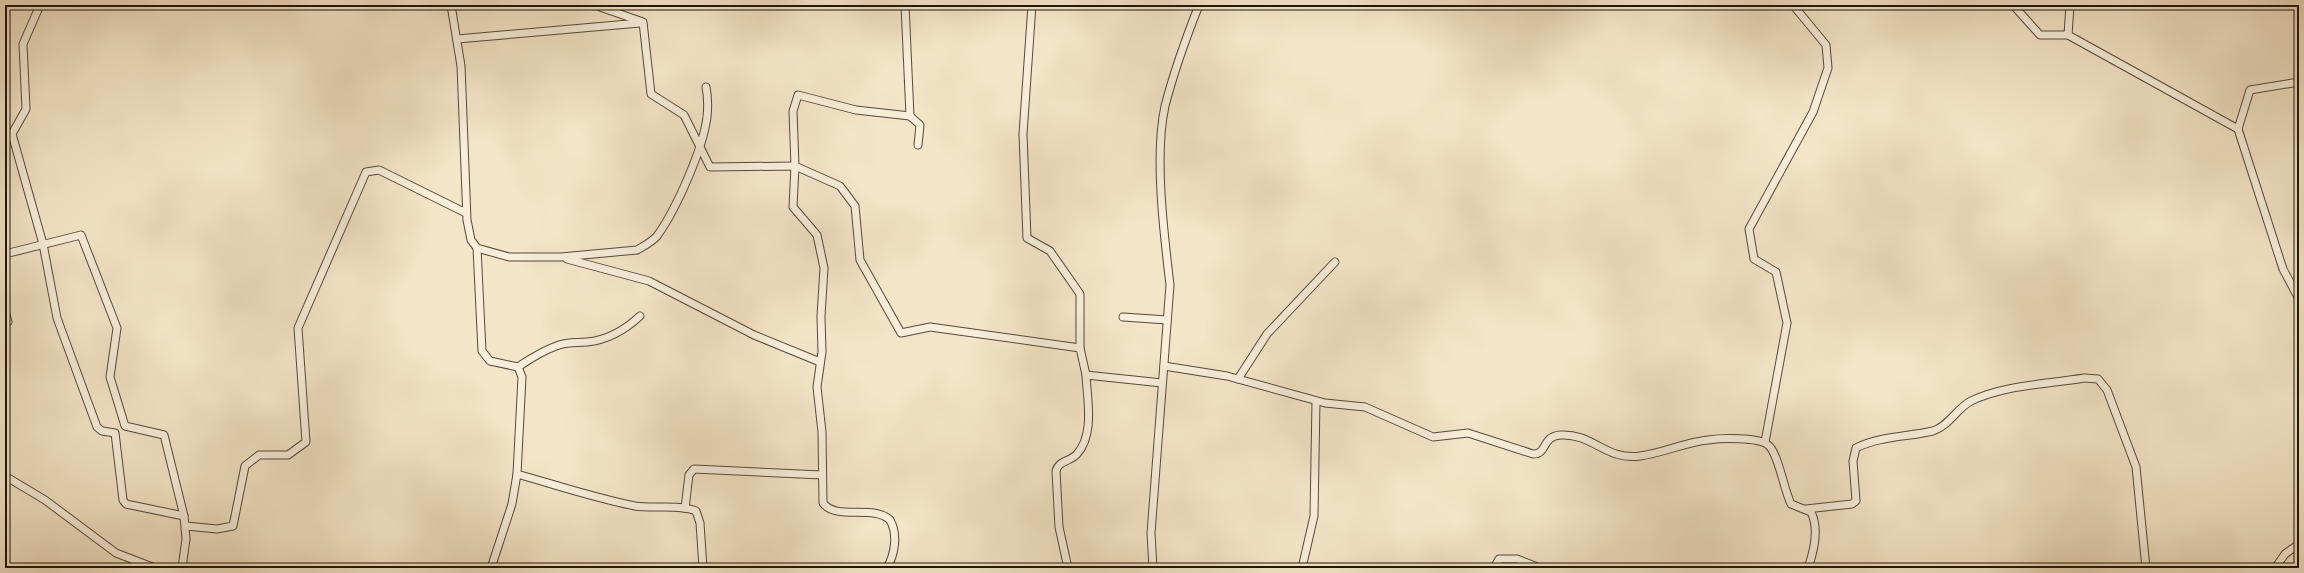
<svg xmlns="http://www.w3.org/2000/svg" width="2304" height="573" font-family="Vollkorn,serif">
<style>
.lines{fill:none;stroke-linecap:round;stroke-linejoin:round}
.street-casing{stroke:#54493a;stroke-width:9}
.street{stroke:#f8eedb;stroke-width:7}
</style>
<rect width="100%" height="100%" fill="#f4e5c8"/>
<filter id="stains"><feTurbulence type="fractalNoise" baseFrequency=".005" numOctaves="4"/><feColorMatrix values="0 0 0 0 .2 0 0 0 0 .09 0 0 0 0 .02 0 0 0 .5 -.17"/></filter>
<radialGradient id="worn" r=".72"><stop offset=".6" stop-color="#630" stop-opacity="0"/><stop offset="1" stop-color="#630" stop-opacity=".3"/></radialGradient>
<g class="lines">
<g class="street-casing">
<g id="street">
<path d="M40,5l-17,39 3,65 -14,25 31,110 14,74 40,109 5,4 13,2 8,67 3,4 58,12 2,23 -4,29"/>
<path d="M451,5l10,61 6,154 4,20 6,8 5,103 8,10 28,6 4,10 -5,97 -5,30 -21,64"/>
<path d="M600,5v2l43,15 8,72 33,21 26,52 85,-1 -2,41 24,28 7,33 -3,48 1,36 -5,35 5,45 1,71c13,18 51,1 67,17 8,14 5,34 -3,48"/>
<path d="M905,5l5,111"/>
<path d="M1032,5l-9,129 4,104 23,13 30,43v54"/>
<path d="M2013,5l27,30h28l170,94"/>
<path d="M2068,35l2,-30"/>
<path d="M457,39l183,-16"/>
<path d="M2299,82l-49,8 -12,39 45,140 16,30"/>
<path d="M918,145l2,-20 -10,-9 -54,-6 -58,-15 -5,16 2,55 45,20 15,20 5,54 41,73 29,-6 150,21 6,27"/>
<path d="M477,248l32,9h52l76,-7c7,-4 15,-8 20,-14 19,-26 46,-87 50,-119 1,-10 1,-20 -1,-30"/>
<path d="M5,254l76,-19 36,93 -7,49 15,49 39,9 20,81"/>
<path d="M567,259l82,22 105,54 66,27"/>
<path d="M5,311l3,11"/>
<path d="M1123,317l44,3"/>
<path d="M1164,366l63,10 98,27 40,4 68,30 35,-4 65,21c15,0 8,-17 27,-19 33,-2 46,26 80,21 23,-3 46,-14 68,-16 13,-2 51,-3 60,5 10,7 16,45 23,59l20,8c8,16 3,39 -3,56"/>
<path d="M518,367c13,-9 26,-17 41,-22 9,-3 19,-2 28,-3 21,-2 38,-12 53,-26"/>
<path d="M1238,379l29,-45 68,-72"/>
<path d="M1765,442l22,-119 -11,-51 -22,-13 -5,-30 64,-117 15,-44 -2,-23 -33,-40"/>
<path d="M517,474c39,11 78,24 118,32 18,3 46,-2 61,5l4,12 3,45"/>
<path d="M5,476l40,24 71,53 39,15"/>
<path d="M685,508l4,-33 5,-6 128,6"/>
<path d="M1806,509l46,-5 4,-3 -3,-40 3,-13c24,-12 51,-11 77,-17 16,-5 24,-23 38,-30 32,-16 78,-17 113,-23l14,1 9,11 29,77 10,101"/>
<path d="M186,526l31,3 16,-3 12,-60 14,-11h29l18,-13 -8,-114 68,-156 13,-2 87,43"/>
<path d="M1068,568l-9,-41 -3,-56c3,-11 14,-9 21,-17 18,-20 10,-55 9,-79l76,8"/>
<path d="M1153,568l-2,-35 19,-248c-6,-51 -16,-129 -5,-179 9,-35 21,-68 34,-101"/>
<path d="M1302,568l12,-52 2,-115"/>
<path d="M1494,568l5,-9h18l23,9"/>
<path d="M1724,568h13"/>
<path d="M2275,568l10,-14 14,-10"/>
</g>
</g>
<use href="#street" class="street"/>
</g>
<rect width="2304" height="573" fill="none" stroke="#f4e5c8" stroke-width="20"/>
<rect x="6" y="6" width="2292" height="561" fill="none" stroke="#1e150a" stroke-width="2"/>
<rect x="10" y="10" width="2284" height="553" fill="none" stroke="#1e150a"/>
<rect width="100%" height="100%" filter="url(#stains)"/>
<rect width="100%" height="100%" fill="url(#worn)"/>
</svg>
